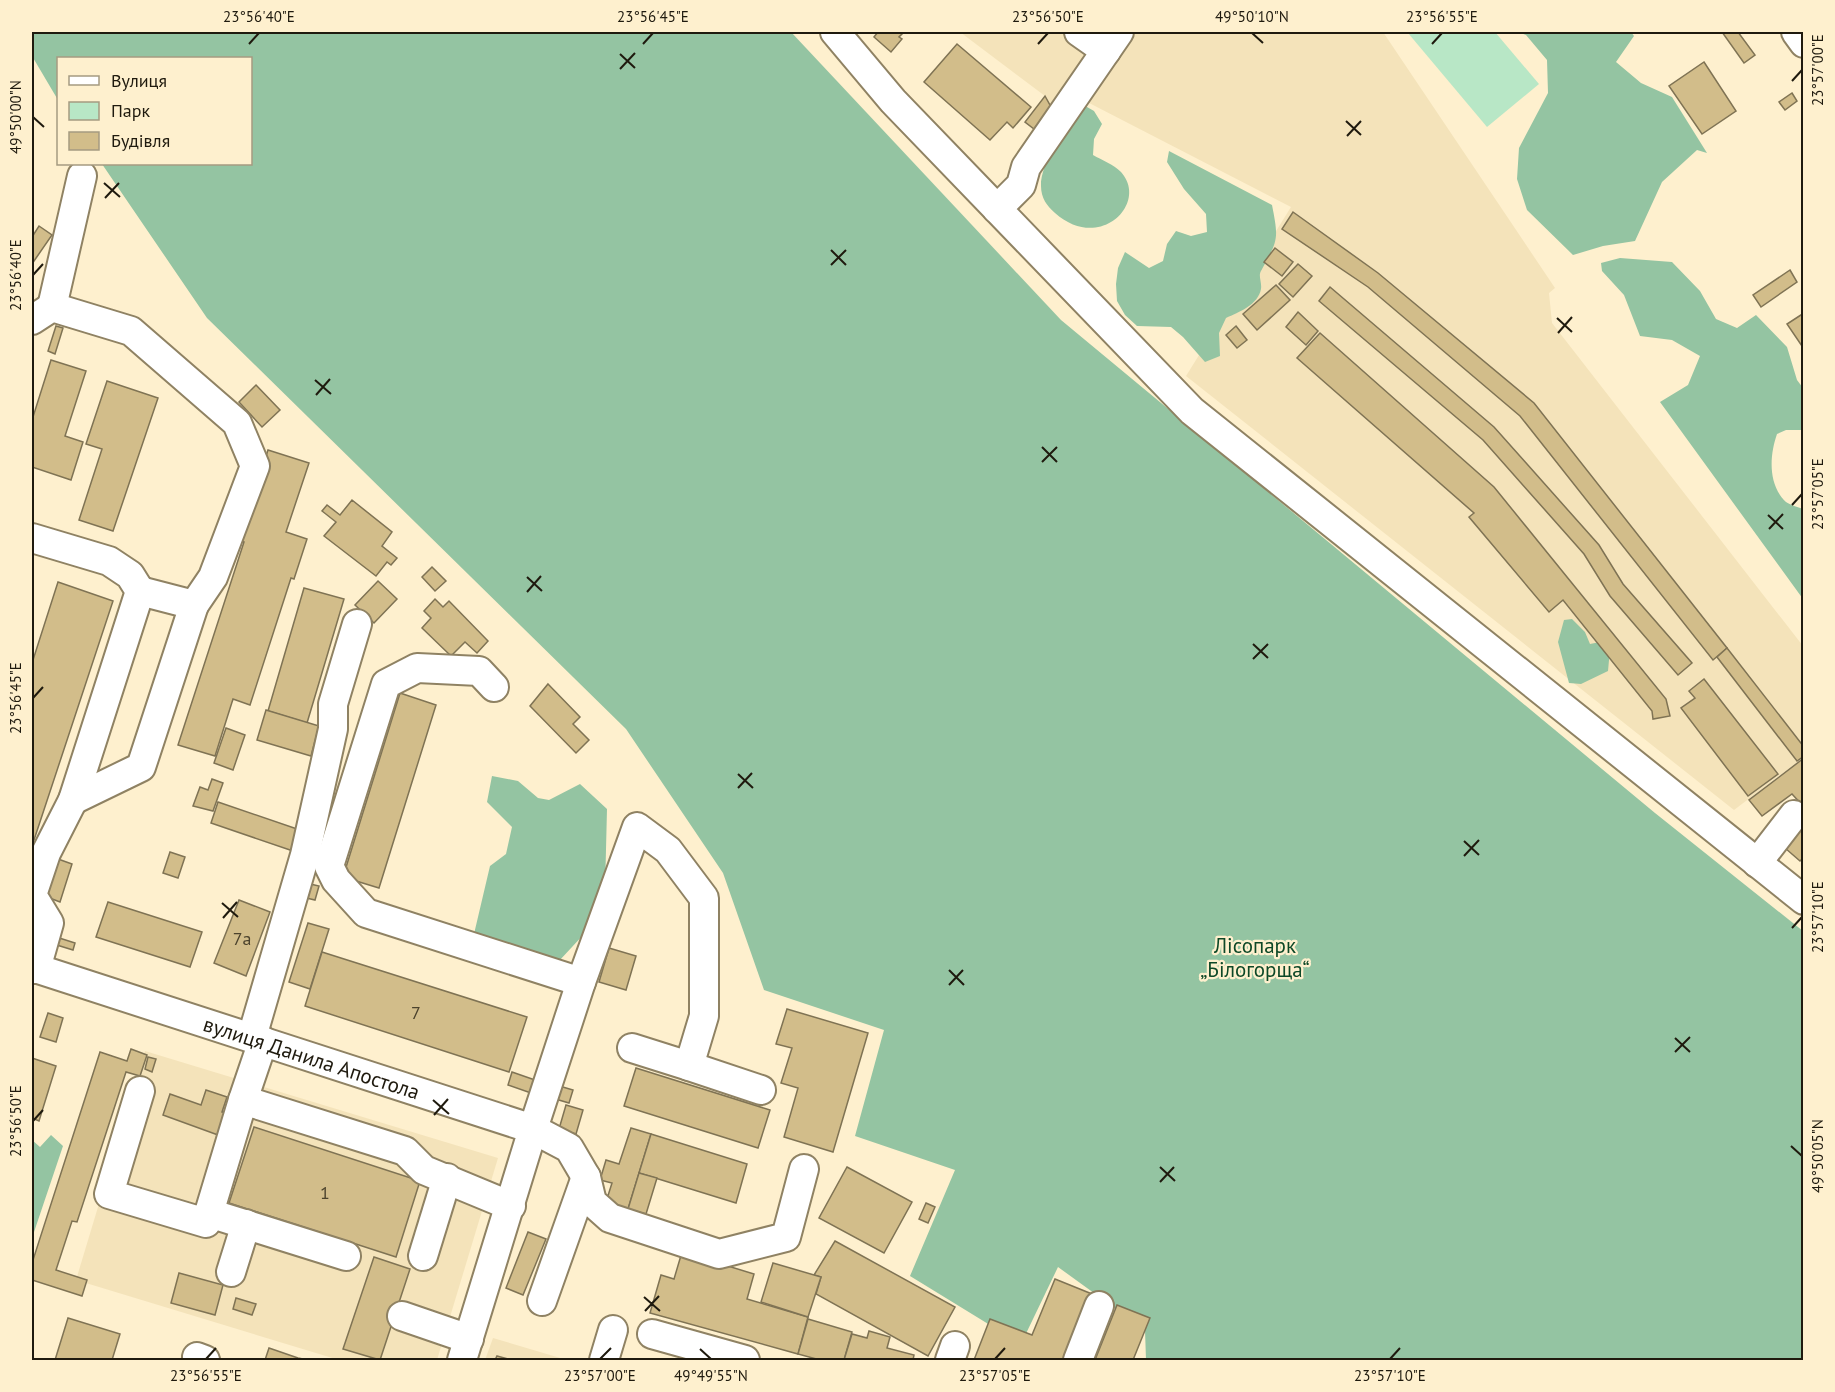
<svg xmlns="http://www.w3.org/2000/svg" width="1835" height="1392" font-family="'PT Sans',sans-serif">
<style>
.built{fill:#f4e3ba}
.green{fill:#b8e7c6}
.forest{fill:#94c4a2}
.building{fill:#d2bd8a;stroke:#7f7354;stroke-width:1.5}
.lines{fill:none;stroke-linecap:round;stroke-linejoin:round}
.minor-casing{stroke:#8f8263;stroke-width:32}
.minor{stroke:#fff;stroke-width:28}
.ticks{fill:none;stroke:#1f1a0e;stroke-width:2}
.labels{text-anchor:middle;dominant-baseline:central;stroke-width:4.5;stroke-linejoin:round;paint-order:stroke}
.number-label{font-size:18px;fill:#4c432d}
.park-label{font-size:21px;fill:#0d4827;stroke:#fef0ce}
.street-label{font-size:21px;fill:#1f1a0e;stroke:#fef0ce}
.neatline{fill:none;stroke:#1f1a0e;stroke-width:2}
.ticks-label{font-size:15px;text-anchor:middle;fill:#1f1a0e}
</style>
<rect width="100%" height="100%" fill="#fef0ce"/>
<g class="built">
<path d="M960,32h423l172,256 -6,5 3,30 251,323v112l-69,52 -548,-434 105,-169 -229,-118 -11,18 -6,-11z"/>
<path d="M145,1051l353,107 -61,202h-98l-263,-80z"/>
<path d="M493,1338l74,22h-82z"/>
</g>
<path class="green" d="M1411,32h84l44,52 -52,43 -79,-94z"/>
<g class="forest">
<path d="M32,32h759l270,288 594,493 148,118v429h-657l-1,-30 -87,-63 -37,77 -111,-68 45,-106 -100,-34 29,-106 -120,-40 -41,-117 -97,-144 -419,-411 -105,-154h148v-106h-192v42l-26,-44z"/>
<path d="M1518,32h113l3,4 -18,26 25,21 31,14 35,56 -10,-3 -35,32 -27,59 -32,5 -30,9 -46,-45 -10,-31 2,-31 29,-55 -1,-33 -21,-25z"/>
<path d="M1080,103l14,8 8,13 -8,15 -1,16c9,5 21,10 28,17 28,31 -21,81 -66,41 -8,-7 -14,-15 -14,-27 -1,-23 27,-62 39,-83z"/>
<path d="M1169,151l103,54c7,35 6,35 -11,66 -3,5 1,11 0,18 -3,16 -22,23 -35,29l-7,15 1,23 -15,6 -22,-25 -12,-10 -34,-1 -12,-11 -8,-14 -1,-17 2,-16 7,-16 24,16 14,-7 4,-17 9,-13 15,5 16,-4 -1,-18 -22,-25 -17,-27z"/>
<path d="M1620,258l52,4 28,29 16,28 21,9 19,-13 31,32 10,33 6,8v44l-2,-2h-15l-9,4c-7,20 -10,50 9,68 4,3 12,5 17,7v90l-143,-197 28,-17 12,-29 -28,-16 -32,-4 -16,-41 -22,-24 -1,-8z"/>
<path d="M1572,619l13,13 5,12 10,-2 10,7 -2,22 -27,13 -12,-1 -11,-41 6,-22z"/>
<path d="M492,776l26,5 20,17 11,2 31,-16 27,25 -2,81 -20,43 -26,28 -85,-27 16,-68 16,-12 6,-27 -25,-25z"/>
<path d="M51,1135l12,11 -31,92v-98l8,7z"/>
</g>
<g class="building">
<path d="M878,32h26l-5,5 3,2 -11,13 -17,-15z"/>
<path d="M1722,32h16l17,23 -11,8z"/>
<path d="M957,44l74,63 -18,21 -6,-6 -17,18 -66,-58z"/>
<path d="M1704,62l32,49 -34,23 -33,-48z"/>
<path d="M1792,93l5,8 -12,9 -6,-8z"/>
<path d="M1045,96l6,11 -17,22 -9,-7z"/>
<path d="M1293,212l85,61 156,130 193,245 -14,12 -193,-244 -152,-129 -86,-58z"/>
<path d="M39,226l13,9 -18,26 -2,-2v-22z"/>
<path d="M1275,248l18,14 -11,14 -18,-14z"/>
<path d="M1298,264l14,12 -19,21 -14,-13z"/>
<path d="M1790,270l7,12 -36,25 -8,-12z"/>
<path d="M1276,285l14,15 -33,30 -14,-16z"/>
<path d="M1330,287l164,140 105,118 24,39 69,79 -14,12 -68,-79 -26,-42 -101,-114 -164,-139z"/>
<path d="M1298,312l20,19 -12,14 -20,-18z"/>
<path d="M1804,313v36l-17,-25z"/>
<path d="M56,326l7,2 -8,26 -7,-3z"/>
<path d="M1236,326l11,14 -10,8 -11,-13z"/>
<path d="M1320,333l174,154 172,212 4,17 -17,3 -1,-8 -89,-111 -14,12 -80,-95 5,-4 -177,-155z"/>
<path d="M51,360l35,11 -21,65 18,6 -12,38 -39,-13v-47z"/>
<path d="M107,381l51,17 -45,133 -34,-11 23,-71 -16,-5z"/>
<path d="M256,385l24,25 -18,17 -23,-25z"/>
<path d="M268,450l41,13 -23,69 21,7 -13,40 -3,-1 -41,127 -17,-6 -18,57 -37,-11 66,-203 -5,-2z"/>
<path d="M352,500l40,32 -10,14 15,12 -6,7 -4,-3 -11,14 -52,-40 12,-14 -14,-11 5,-6 13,10z"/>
<path d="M432,567l14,14 -11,10 -13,-14z"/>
<path d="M378,581l19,18 -23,24 -19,-18z"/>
<path d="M58,582l55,19 -81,245v-183z"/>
<path d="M304,588l40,11 -37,124 -39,-12z"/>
<path d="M435,599l8,8 6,-6 39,40 -11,12 -12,-11 -14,14 -29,-28 9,-10 -7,-7z"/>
<path d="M1727,648l77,99v9l-7,5 -80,-104z"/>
<path d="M1704,679l74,95 -30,22 -67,-88 14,-10 -6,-7z"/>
<path d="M548,684l32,33 -7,7 16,16 -13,13 -46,-47z"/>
<path d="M400,693l36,12 -57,183 -36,-11z"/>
<path d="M266,710l53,16 -8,30 -54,-16z"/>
<path d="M226,728l19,7 -12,35 -19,-7z"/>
<path d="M1804,758v49l-12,-13 -30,22 -13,-16z"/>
<path d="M212,779l11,4 -10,28 -20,-5 7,-19 8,3z"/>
<path d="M218,802l82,28 -7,21 -82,-28z"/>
<path d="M1804,824v33l-4,4 -15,-13z"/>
<path d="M170,852l15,5 -7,21 -15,-5z"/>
<path d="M58,859l14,5 -12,38 -13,-5z"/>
<path d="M306,883l13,3 -4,14 -13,-3z"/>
<path d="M239,900l31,12 -24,64 -32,-13z"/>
<path d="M108,902l94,30 -12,35 -94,-30z"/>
<path d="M308,923l21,6 -19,60 -21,-7z"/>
<path d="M50,935l25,8 -2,7 -26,-8z"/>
<path d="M609,948l27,8 -10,34 -27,-8z"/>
<path d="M322,952l205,65 -18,55 -204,-66z"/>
<path d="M787,1009l81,24 -35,119 -49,-15 14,-49 -17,-5 11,-35 -16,-4z"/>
<path d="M48,1013l15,5 -7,24 -16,-5z"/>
<path d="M131,1049l16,6 -7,21 -14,-4 -49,150 -5,-1 -16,49 31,10 -5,16 -50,-16v-17l68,-211 27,9z"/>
<path d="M148,1057l8,2 -4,13 -7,-3z"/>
<path d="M32,1058l24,8 -17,55 -7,-3z"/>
<path d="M636,1068l134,42 -12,38 -134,-42z"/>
<path d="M512,1072l23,8 -4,13 -23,-8z"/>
<path d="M556,1085l17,5 -4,13 -17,-5z"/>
<path d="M206,1090l21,7 -5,15 4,1 -8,22 -55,-20 7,-21 31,11z"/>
<path d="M566,1105l17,5 -7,24 -17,-5z"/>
<path d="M254,1127l166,54 -24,76 -167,-54z"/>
<path d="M631,1128l20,6 -23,75 -22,-7 6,-19 -12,-3 6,-20 13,4z"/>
<path d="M651,1134l96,30 -11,39 -97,-30z"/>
<path d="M847,1167l65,35 -28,51 -65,-35z"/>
<path d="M639,1173l18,5 -11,36 -18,-5z"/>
<path d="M926,1203l9,4 -7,16 -9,-4z"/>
<path d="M528,1232l18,7 -23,56 -17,-7z"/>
<path d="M835,1241l120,66 -27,49 -112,-62 5,-17 -7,-2z"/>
<path d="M682,1252l72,22 -7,25 61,18 -10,37 -148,-41 11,-38 13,4z"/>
<path d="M374,1257l36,12 -30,91 -37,-11z"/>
<path d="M773,1263l48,14 -13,40 -47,-15z"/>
<path d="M179,1273l44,12 -8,30 -44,-12z"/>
<path d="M1055,1279l37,15 -28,66h-90l16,-41 42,16z"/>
<path d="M236,1298l20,6 -4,11 -19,-6z"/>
<path d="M1117,1305l33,13 -17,42h-38z"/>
<path d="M68,1318l52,16 -8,26h-57z"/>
<path d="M808,1319l44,13 -8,28h-24l-22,-6z"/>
<path d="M869,1331l21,6 -3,11 27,7 -1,5h-69l8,-26 15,4z"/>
<path d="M269,1348l29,10 10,2h-43z"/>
<path d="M497,1356l15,4h-17z"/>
</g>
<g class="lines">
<g class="minor-casing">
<g id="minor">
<path d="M835,32l58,69 299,310 612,489"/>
<path d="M1079,32l27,19"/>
<path d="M1796,32l8,11"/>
<path d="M997,209l24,-24 5,-18 93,-135"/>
<path d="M52,307l30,-131"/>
<path d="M32,320l20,-13 79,24 106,92 18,43 -42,111 -19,28 -54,-14"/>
<path d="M32,538l77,23 21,14 10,16 -67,209 -27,53 -14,42 17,28 -13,46"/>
<path d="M494,687l-15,-16 -62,-3 -31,16 -57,182 7,14 30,33 215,69"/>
<path d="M73,800l68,-33 53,-162"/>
<path d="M1757,863l37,-48"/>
<path id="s1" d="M32,967l501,162 -71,231"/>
<path d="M252,1037l53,-182 28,-126v-25l24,-80"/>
<path d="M632,1048l57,18 15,-50v-118l-36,-48 -31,-23 -56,155 -48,147 36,19 17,29 6,25 18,16 109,36 67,-17 18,-68"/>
<path d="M689,1066l72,24"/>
<path d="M140,1091l-31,103 97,29 37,-123 162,51 19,19 87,36"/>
<path d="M243,1100l20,-59"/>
<path d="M209,1213l137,43"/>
<path d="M423,1256l24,-78"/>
<path d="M231,1272l15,-48"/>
<path d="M542,1301l44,-124"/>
<path d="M402,1316l67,23"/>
<path d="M652,1334l93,26"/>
<path d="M197,1357l8,3"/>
<path d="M604,1360l9,-30"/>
<path d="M950,1360l5,-14"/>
<path d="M1078,1360l21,-54"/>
</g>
</g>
<use href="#minor" class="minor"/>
</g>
<path class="ticks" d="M1252,33l11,10M249,44l10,-11M643,44l10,-11M1038,44l10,-11M1432,44l10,-11M620,54l15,14M620,69l15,-16M1792,81l10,-11M33,117l11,10M1346,121l15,14M1347,136l14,-15M104,183l16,14M105,198l14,-15M831,250l15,15M831,265l15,-15M33,275l10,-11M1557,318l15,14M1558,333l14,-16M315,380l16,14M316,395l14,-16M1042,447l15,15M1042,462l15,-15M1792,505l10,-11M1768,515l15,14M1769,529l14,-15M527,577l15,14M527,592l14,-16M1253,644l15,14M1253,659l15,-15M33,698l10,-11M738,774l15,14M738,788l14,-15M1464,841l15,14M1464,856l15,-16M222,903l16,14M223,918l14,-16M1792,928l10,-11M949,970l15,15M949,985l14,-15M1675,1038l15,14M1675,1052l15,-15M433,1100l16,14M434,1115l14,-16M33,1121l10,-11M1791,1146l11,10M1160,1167l15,14M1160,1182l14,-15M644,1297l16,14M645,1311l14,-15M700,1349l11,10M206,1359l10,-11M600,1359l11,-11M995,1359l10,-11M1390,1359l10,-11"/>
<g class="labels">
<g class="number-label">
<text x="242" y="938">7а</text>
<text x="416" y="1012">7</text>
<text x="325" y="1192">1</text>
</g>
<g class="park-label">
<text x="1255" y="945">Лісопарк<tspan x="1255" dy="24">„Білогорща“</tspan></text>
</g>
<g class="street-label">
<text stroke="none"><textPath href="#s1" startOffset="294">вулиця Данила Апостола</textPath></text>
</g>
</g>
<rect width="1835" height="1392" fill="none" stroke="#fef0ce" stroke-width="66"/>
<rect x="57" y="57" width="195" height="108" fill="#fef0ce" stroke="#a59a81" stroke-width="1.5"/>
<rect x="69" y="76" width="30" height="9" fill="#ffffff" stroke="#a59a81" stroke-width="1.5"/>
<text x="111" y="87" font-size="18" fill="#1f1a0e">Вулиця</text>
<rect x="69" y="102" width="30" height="18" fill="#b8e7c6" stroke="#a59a81" stroke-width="1.5"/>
<text x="111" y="117" font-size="18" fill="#1f1a0e">Парк</text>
<rect x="69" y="132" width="30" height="18" fill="#d2bd8a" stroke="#a59a81" stroke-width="1.5"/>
<text x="111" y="147" font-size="18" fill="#1f1a0e">Будівля</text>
<rect x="33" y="33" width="1769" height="1326" class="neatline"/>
<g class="ticks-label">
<text x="259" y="22">23°56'40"E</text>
<text x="653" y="22">23°56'45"E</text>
<text x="1048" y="22">23°56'50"E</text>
<text x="1252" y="22">49°50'10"N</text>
<text x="1442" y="22">23°56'55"E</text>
<text transform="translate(1818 70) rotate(-90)" y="5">23°57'00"E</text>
<text transform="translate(16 117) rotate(-90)" y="5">49°50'00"N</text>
<text transform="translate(16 275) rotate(-90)" y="5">23°56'40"E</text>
<text transform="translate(1818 494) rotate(-90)" y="5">23°57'05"E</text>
<text transform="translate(16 698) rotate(-90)" y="5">23°56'45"E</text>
<text transform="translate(1818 917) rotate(-90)" y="5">23°57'10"E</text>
<text transform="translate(16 1121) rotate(-90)" y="5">23°56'50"E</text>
<text transform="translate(1818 1156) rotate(-90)" y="5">49°50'05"N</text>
<text x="206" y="1381">23°56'55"E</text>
<text x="600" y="1381">23°57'00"E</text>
<text x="711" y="1381">49°49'55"N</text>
<text x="995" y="1381">23°57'05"E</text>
<text x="1390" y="1381">23°57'10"E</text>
</g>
</svg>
